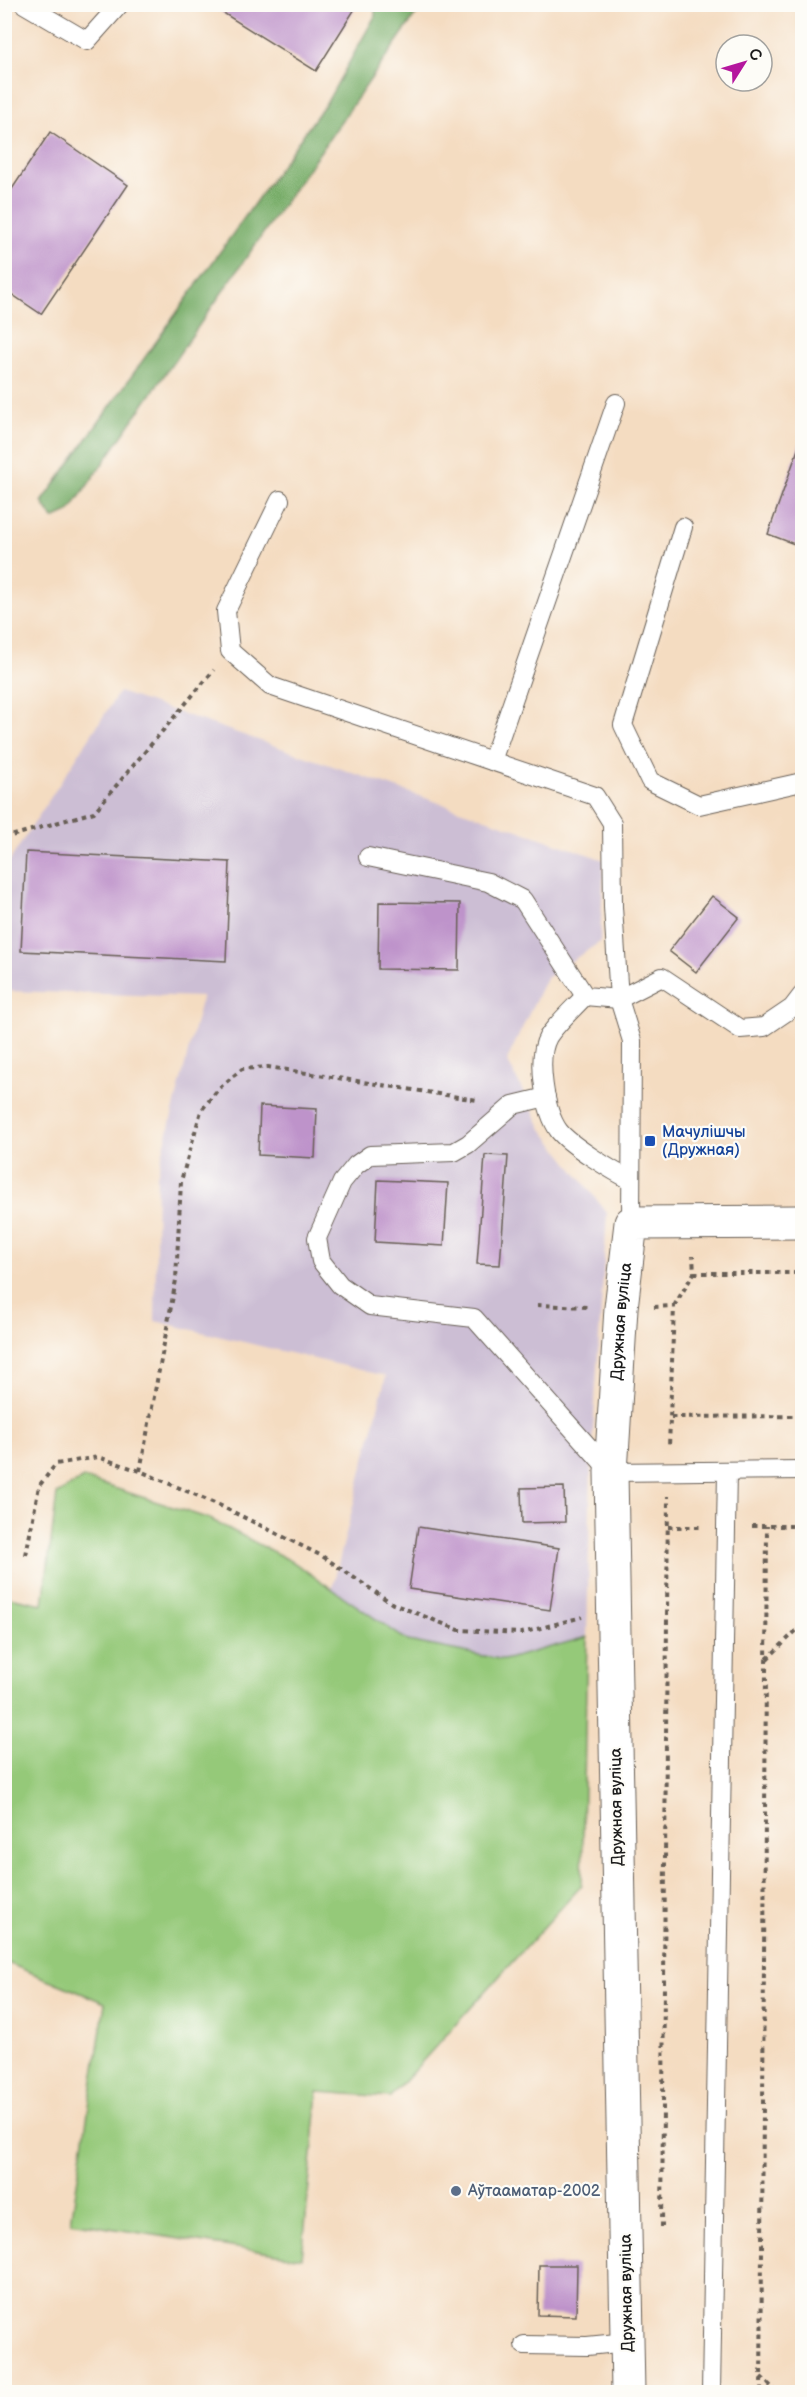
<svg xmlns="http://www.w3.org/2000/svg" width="807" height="2397" font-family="'Balsamiq Sans',sans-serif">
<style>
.industrial{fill:#ccbed4}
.green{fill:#95c979;stroke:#58724a;stroke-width:1.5}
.forest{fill:#78ad69;stroke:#4a6442;stroke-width:1.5}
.building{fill:#be93ca}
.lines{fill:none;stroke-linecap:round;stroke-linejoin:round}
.service-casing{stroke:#685f56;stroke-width:20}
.minor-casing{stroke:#685f56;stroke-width:35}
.path{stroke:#685f56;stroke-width:4;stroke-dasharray:4.5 4.5;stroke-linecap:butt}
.service{stroke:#fff;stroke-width:18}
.minor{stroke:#fff;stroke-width:33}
.transit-dot{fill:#1a4fb4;stroke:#fdfcf7;stroke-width:2}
.service-dot{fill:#5c6f8a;stroke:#fdfcf7;stroke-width:2}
.labels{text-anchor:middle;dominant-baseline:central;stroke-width:4.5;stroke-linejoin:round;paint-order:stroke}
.transit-label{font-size:16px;fill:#164399;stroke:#fdfcf7;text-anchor:start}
.street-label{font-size:16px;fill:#1c1c1c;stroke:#fdfcf7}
.service-label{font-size:16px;fill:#4e5e75;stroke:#fdfcf7;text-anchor:start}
</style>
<rect width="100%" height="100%" fill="#fdfcf7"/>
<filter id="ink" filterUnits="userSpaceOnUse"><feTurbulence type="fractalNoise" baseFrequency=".0167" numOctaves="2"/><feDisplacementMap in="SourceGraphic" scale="12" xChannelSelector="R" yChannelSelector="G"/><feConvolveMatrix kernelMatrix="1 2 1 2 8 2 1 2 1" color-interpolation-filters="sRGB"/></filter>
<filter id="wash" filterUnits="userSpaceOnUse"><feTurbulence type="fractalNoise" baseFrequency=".008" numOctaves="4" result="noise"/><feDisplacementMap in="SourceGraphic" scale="24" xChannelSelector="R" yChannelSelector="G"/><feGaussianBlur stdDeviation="1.35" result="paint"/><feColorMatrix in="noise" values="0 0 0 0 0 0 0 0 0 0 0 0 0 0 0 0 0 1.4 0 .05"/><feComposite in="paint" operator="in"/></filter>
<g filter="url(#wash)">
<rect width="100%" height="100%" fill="#f4dcc1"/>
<path class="industrial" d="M119,692l485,168 -4,82 -54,36 -39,82 35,69 65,84 -16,249 -4,175 -83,23 -96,-19 -76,-52 54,-213 -231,-55 2,-146 45,-178 -197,-6v-123z"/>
<path class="green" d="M83,1478l127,41 83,43 115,79 96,19 83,-23 -5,248 -192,212 -72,-5 -16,166 -231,-36 34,-219 -100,-41 -1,-366 39,8 14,-110z"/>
<path class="forest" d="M375,5h46v2l-352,505 -16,7 -11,-17 286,-402 47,-84z"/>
<g id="blocks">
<g class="building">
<path d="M209,4h149l-42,67z"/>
<path d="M50,132l78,53 -87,129 -37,-25v-88z"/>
<path d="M802,438v109l-34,-13z"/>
<path d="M26,852l204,10 -4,99 -205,-10z"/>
<path d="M712,896l27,21 -43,55 -27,-21z"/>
<path d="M379,902l81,1 -1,67 -81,-1z"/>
<path d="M260,1106l57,3 -2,49 -57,-3z"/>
<path d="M485,1155l23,1 -8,109 -23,-1z"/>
<path d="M378,1180l70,3 -4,63 -69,-4z"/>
<path d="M564,1487l1,35 -43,1 -1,-35z"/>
<path d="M418,1527l141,21 -9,62 -141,-21z"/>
<path d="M539,2265h38l-1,51 -38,-1z"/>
</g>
</g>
</g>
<g filter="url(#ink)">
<use href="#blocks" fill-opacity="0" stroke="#685f56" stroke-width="1.5"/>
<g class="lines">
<g class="service-casing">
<g id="service">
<path d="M24,4l63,37 33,-37"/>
<path d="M280,500l-54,111 4,40 40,35 325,110 17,27 1,84 6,92 13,42 -1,182"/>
<path d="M683,527l-60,198 27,56 49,24 103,-23"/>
<path d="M492,761l124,-358"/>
<path d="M368,857l120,25 35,18 62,96 34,3 43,-22 78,52 24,-2 28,-19 10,-13"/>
<path d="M585,996c-12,13 -28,27 -37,41 -12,21 -3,75 11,94 11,14 55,41 72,49"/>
<path d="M546,1097l-33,8 -45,39 -14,8 -84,3 -14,10 -14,17 -25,56 4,23 19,24 30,21 104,12 137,154 191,-2"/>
<path d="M524,2345l63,1 40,-4"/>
<path d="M711,2392l16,-921"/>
</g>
</g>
<g class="minor-casing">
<g id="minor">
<path id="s1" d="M628,2392l-17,-920 10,-164 10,-85 171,-1"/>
</g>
</g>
<g class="path">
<path d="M4,838l90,-26 120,-142"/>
<path d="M694,1273h108"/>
<path d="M537,1305l50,2"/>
<path d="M674,1306l20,-33 -1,-17"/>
<path d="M654,1307l20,-1 -5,141"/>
<path d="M671,1417l131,-1"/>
<path d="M140,1471l36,-191 5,-99 20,-70 18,-23 23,-19 26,-2 209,33"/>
<path d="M752,1526h50"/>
<path d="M668,1527h32"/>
<path d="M26,1555l13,-69 17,-22 42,-7 42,14 79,34 103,51 71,48 66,26 63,3 60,-16"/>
<path d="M767,1659l35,-34"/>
<path d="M662,2227l6,-731"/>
<path d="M761,2377l16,15"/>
<path d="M761,2392l6,-866"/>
</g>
<use href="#service" class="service"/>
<use href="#minor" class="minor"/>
</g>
</g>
<rect class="transit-dot" x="644" y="1135" width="12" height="12" rx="3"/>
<circle class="service-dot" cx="456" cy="2191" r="6"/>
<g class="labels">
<g class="transit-label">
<text x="662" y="1132">Мачулішчы<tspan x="662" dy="18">(Дружная)</tspan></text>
</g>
<g class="street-label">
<text stroke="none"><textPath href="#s1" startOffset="1071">Дружная вуліца</textPath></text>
<text transform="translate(617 1807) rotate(-91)">Дружная вуліца</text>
<text transform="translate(627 2293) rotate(-91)">Дружная вуліца</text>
</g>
<g class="service-label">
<text x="468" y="2191">Аўтааматар-2002</text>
</g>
</g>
<rect width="807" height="2397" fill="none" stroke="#fdfcf7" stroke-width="24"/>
<g transform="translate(744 63) rotate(53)"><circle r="28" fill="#fdfcf7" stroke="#a3a29f" stroke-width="1.5"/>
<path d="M0-4.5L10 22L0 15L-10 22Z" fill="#b5179e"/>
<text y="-9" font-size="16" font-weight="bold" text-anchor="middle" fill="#1c1c1c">С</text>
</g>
</svg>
